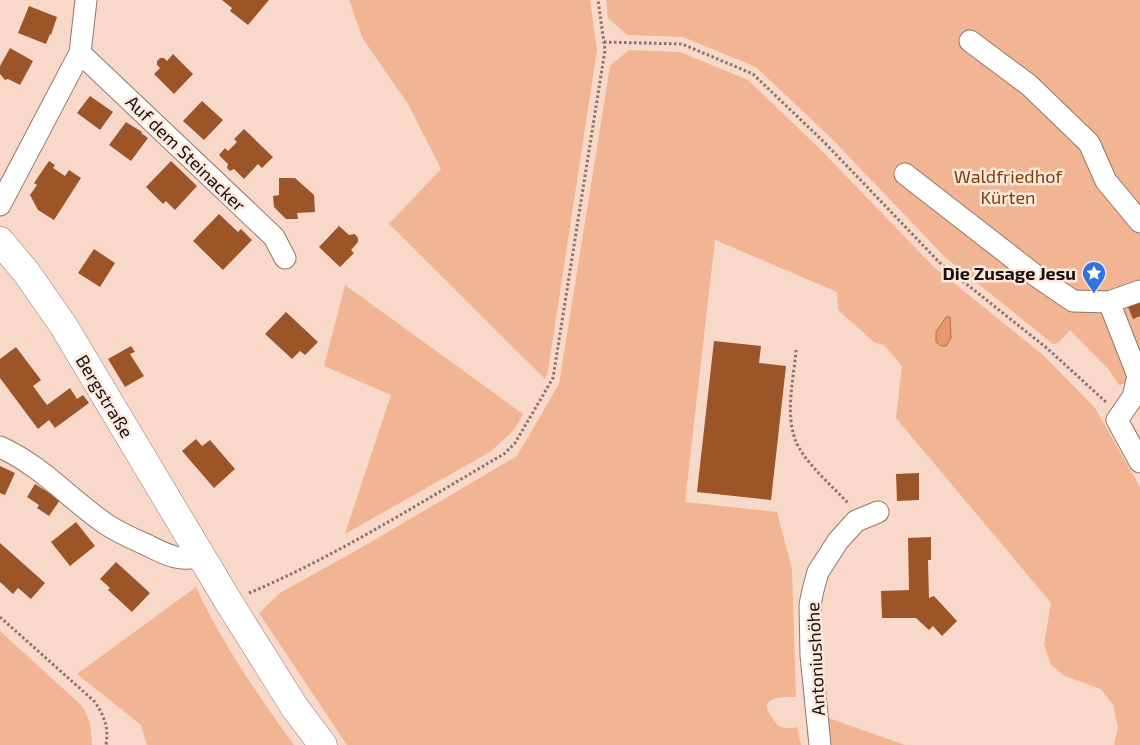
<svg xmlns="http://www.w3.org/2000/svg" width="1140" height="745" font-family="'Exo 2',sans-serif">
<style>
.green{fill:#f2b593;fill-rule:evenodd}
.water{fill:#e7996d;stroke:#aa7050}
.building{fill:#9c5529}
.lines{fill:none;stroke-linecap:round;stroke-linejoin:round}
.minor-casing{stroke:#937768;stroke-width:23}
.major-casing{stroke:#937768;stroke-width:29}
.path{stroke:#8a746a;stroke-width:3;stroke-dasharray:2.5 2.5;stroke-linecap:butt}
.minor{stroke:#fff;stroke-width:21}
.major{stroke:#fff;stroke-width:28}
.labels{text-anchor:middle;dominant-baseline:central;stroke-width:5;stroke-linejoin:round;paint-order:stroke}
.street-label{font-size:18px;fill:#1b100b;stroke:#fce9de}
.park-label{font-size:18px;fill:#823c07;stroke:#fce9de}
.poi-label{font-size:18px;font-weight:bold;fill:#1b100b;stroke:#fce9de;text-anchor:end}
</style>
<rect width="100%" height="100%" fill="#f8d8c8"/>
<g class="green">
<path d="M349,0h241l7,50 -49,321 -3,8 -156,-155 52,-55 -33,-65 -45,-65z"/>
<path d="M606,0h534v402l-7,-21 -14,4 -10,-15 -39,-40 -12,13 -5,1 -108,-87 -115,-120 -74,-70 -73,-30 -56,-2 -19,-17z"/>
<path d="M629,50l51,2 68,28 70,67 117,121 108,87 52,53 45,79v258h-26l4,-18 -5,-22 -12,-16 -36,-13 -14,-11 -7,-21 7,-41 -155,-185 6,-52 -18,-21 -9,-2 -37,-33 -1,-18 -122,-52 -30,262 92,10 15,57 4,128c-12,0 -39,-1 -25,19 3,4 5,9 10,11 5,2 11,1 16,0l4,18h-454l-88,-132 21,-20 91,-51 146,-86 42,-72 51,-318zM946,317l5,21 -15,-6z"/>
<path d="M345,285l178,129 -9,16 -24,22 -145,82 46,-139 -67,-29z"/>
<path d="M196,587c24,53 63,110 98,158h-147l-6,-20 -64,-51z"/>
<path d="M0,631l82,75c9,13 9,24 10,39h-92z"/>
<path d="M823,716l82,29h-80z"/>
</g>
<path class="water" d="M946,317h4l1,21 -5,8h-5l-5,-4v-10z"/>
<g class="building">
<path d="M222,0h47l-21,25 -18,-14 2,-3z"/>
<path d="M29,6l28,11 -6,18 -1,-1 -4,10 -28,-11z"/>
<path d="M10,48l23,13 -13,24 -12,-6 -3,1 -5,-6v-8z"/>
<path d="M173,54l20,20 -19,20 -20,-20 6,-6 -3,-3v-4l3,-3h4l3,3z"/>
<path d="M90,96l23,16 -13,18 -23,-17z"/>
<path d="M202,101l21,19 -19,20 -21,-19z"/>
<path d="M126,122l16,10 -1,1 7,5 -17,23 -22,-16z"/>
<path d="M244,129l29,28 -11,11 -4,-4 -14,15 -10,-10 -4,2 -3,-3 1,-4 -9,-9 6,-7 3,3 9,-9 -3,-3z"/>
<path d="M49,161l6,4 -2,3 12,8 4,-6 12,8 -27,42 -16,-10 -8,-15 7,-10 -3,-2z"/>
<path d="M171,161l26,25 -22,24 -9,-9 -3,3 -17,-17z"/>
<path d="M279,178h16l19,17 1,17 -18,1 1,6h-12l-12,-12 -1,-11 6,-1z"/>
<path d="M219,214l19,18 3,-3 11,11 -29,30 -30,-29z"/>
<path d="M339,226l10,9 6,-1 3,4v4l-7,8 3,3 -14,14 -21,-20z"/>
<path d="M94,249l21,14 -15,24 -22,-14z"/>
<path d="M1140,302v14l-7,3 -5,-12z"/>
<path d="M286,312l32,30 -13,13 -5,-4 -8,8 -27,-25z"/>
<path d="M714,341l47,5 -2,17 27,3 -15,134 -74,-8z"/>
<path d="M131,346l4,6 -5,2 14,22 -19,11 -17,-28z"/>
<path d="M16,347l25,33 -8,6 14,19 23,-17 7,11 6,-4 6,8 -34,25 -6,-8 -11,9 -38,-51v-19z"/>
<path d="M196,439l6,7 8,-6 25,29 -21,19 -32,-37z"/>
<path d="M0,466l15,7 -10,22 -5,-2z"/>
<path d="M919,473v27l-22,1 -1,-27z"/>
<path d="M35,484l25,16 -11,16 -12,-8 2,-3 -12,-8z"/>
<path d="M76,522l19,24 -25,20 -19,-24z"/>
<path d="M931,537v23h-3l1,38 5,-2 23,25 -15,15 -9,-10 -4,4 -13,-12h-34l-1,-27 28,-1 -1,-52z"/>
<path d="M0,543l45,40 -14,16 -13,-11 -5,6 -13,-12z"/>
<path d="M116,562l34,31 -18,19 -24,-22 2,-2 -10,-9z"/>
</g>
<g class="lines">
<g class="minor-casing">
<g id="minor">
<path d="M970,41l59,44 60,58 17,38 34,41"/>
<path d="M80,53l194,184 11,21"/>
<path d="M905,174l130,101 38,26 36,1"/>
<path d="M0,205l80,-152 6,-53"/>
<path d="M1140,291l-31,11 29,74 -5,21 -16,23 23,42"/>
<path d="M0,447c40,18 68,50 103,75 14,10 28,16 44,23 20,10 32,17 55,11"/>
<path d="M820,745l-9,-90 -1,-50 3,-15 5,-18 20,-31 18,-20 22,-9"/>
</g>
</g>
<g class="major-casing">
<path id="major" d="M0,241l26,31 37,53 165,276 67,107 28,37"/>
</g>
<g class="path">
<path d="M604,42l78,2 71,30 71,68 116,121 108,86 59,54"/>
<path d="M796,350c-2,28 -11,61 -1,89 7,21 38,48 54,65"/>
<path d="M249,593c88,-37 172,-91 255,-139l11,-11 38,-65 52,-328 -7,-50"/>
<path d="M0,617l94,84c10,14 15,26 12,44"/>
</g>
<use href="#minor" class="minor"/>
<use href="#major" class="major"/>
</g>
<defs>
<g id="sight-pin" transform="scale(1.25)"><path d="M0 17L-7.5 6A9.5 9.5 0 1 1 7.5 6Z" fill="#3173e0" stroke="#fce9de"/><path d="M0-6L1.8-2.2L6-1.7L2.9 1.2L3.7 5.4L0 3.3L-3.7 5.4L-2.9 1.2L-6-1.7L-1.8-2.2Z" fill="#fff"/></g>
</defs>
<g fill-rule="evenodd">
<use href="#sight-pin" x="1094" y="273"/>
</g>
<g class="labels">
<g class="street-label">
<text transform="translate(186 153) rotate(44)">Auf dem Steinacker</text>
<text transform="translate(105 396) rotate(59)">Bergstraße</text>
<text transform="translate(815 659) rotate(-93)">Antoniushöhe</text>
</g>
<g class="park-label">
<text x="1008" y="176">Waldfriedhof<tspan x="1008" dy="21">Kürten</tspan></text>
</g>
<g class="poi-label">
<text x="1076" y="273">Die Zusage Jesu</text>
</g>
</g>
</svg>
